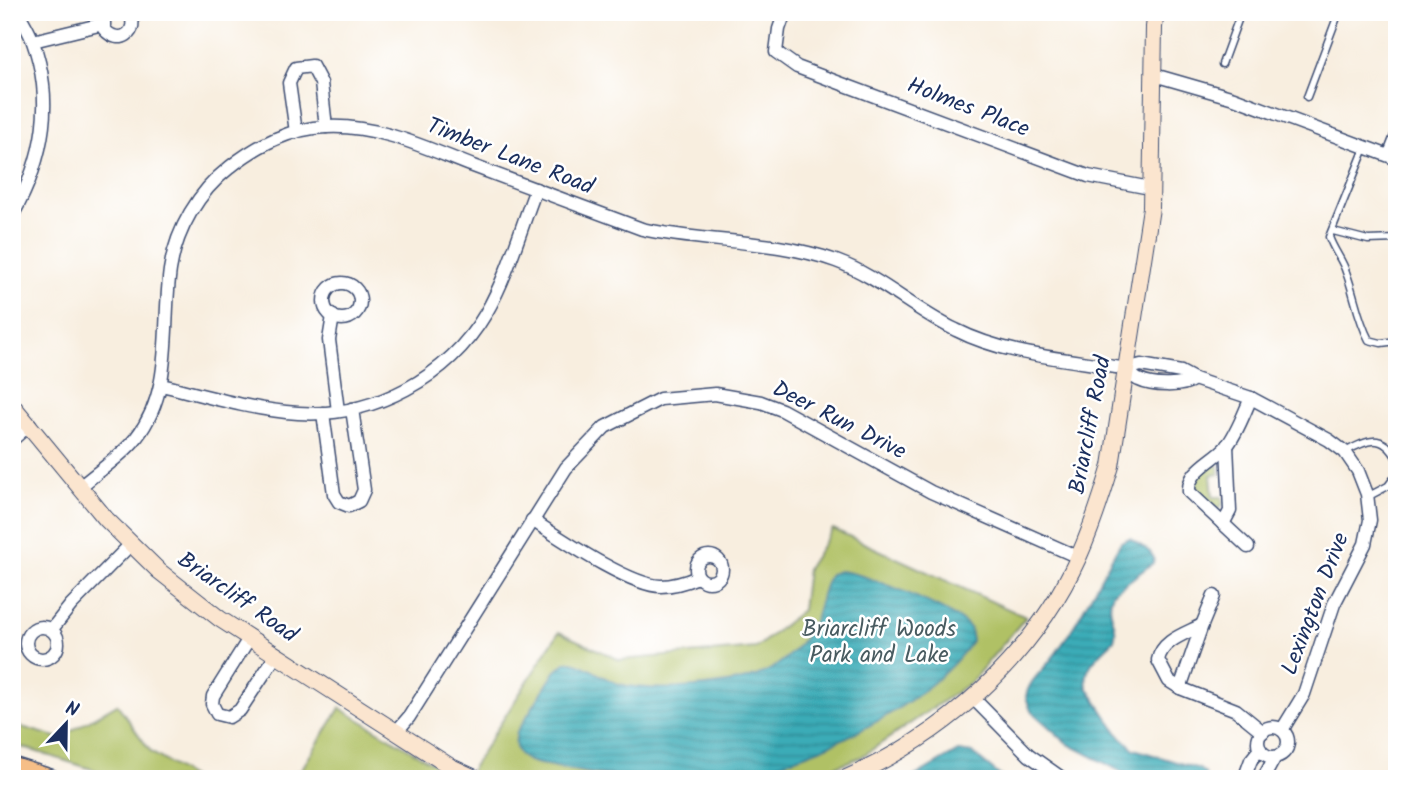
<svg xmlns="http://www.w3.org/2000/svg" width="1409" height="791" font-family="Kalam,sans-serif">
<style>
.green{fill:#b0c165;stroke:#667862;stroke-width:2}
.water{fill:url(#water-rules);stroke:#2b6e8a;stroke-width:2}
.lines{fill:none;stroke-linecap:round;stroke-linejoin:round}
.lane-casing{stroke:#3c4c71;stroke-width:9}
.street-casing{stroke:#3c4c71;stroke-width:15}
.secondary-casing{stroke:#3c4c71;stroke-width:18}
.primary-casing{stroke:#3c4c71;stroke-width:22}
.lane{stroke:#fff;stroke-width:6}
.street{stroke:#fff;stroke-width:12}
.secondary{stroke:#fbe5cf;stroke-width:16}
.primary{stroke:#f6be87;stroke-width:19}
.labels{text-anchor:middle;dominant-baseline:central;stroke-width:5;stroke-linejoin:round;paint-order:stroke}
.street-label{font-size:23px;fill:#1b2f5e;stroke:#fff}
.park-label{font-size:23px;fill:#485b60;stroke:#fff}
</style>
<defs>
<pattern id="water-rules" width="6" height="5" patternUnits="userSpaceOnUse" patternTransform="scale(1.75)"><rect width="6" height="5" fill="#3bacb7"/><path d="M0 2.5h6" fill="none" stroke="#318c98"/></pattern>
</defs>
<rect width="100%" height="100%" fill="#fff"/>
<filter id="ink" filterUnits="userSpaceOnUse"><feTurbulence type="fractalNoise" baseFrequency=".0143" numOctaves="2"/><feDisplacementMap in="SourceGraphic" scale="14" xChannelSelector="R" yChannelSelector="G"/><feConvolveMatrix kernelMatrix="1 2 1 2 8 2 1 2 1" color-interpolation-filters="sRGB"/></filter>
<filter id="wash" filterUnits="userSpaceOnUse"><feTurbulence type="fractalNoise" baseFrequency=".00686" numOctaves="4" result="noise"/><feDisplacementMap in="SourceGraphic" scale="28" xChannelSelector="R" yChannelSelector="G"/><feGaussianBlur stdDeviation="1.57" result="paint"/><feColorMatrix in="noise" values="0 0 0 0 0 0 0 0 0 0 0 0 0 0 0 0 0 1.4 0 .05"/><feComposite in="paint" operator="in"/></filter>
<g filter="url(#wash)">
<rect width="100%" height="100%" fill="#f8eedf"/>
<g class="green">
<path d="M1213,463l6,3v8l-8,1 2,22h9l1,7 -5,5 -22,-20c-2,-12 9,-18 17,-26z"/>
<path d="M833,529l193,88 -55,65 -110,75 -60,22h-336l94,-147 61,28 136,-12 46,-38 5,-41z"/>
<path d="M117,704l34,48 43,27h-71l-111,-35v-20l47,14z"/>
<path d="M340,708l119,71h-184l26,-9z"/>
</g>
<g class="water">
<path d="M1130,538l20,14 4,6 -1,5 -40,30c-9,21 7,30 1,47 -13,14 -32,26 -27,47l32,48 15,14 65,20 6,4 1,6h-67l-13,-5 -58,-30 -37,-33 -5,-14c2,-15 15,-25 24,-36 29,-37 47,-79 71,-119z"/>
<path d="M839,571c22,0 117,40 131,57l2,13c-41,59 -128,103 -195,123 -26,8 -56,13 -83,15 -49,2 -95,-3 -143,-13 -9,-2 -23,-3 -30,-10 -7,-7 -6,-15 -4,-24l38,-60 11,-10c14,-3 38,18 54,22 30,9 114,3 143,-11 17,-7 34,-24 44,-39 13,-18 12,-40 23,-60z"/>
<path d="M958,751l14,2 32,26h-94z"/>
</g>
</g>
<g filter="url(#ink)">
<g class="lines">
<g class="lane-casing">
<g id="lane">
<path d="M1222,64l19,-52"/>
<path d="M1307,97l32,-85"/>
<path d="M1365,148l-36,89c5,14 14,24 17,35 9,24 11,45 23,68l12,3 16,-2"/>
<path d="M1386,156l11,-28"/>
<path d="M1333,231l35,9 29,-1"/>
<path d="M1345,452c21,-12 38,-20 52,7"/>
<path d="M1367,497l21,-11 9,-12"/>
</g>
</g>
<g class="street-casing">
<g id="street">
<path d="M107,12l-3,6v11c15,18 37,3 25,-17"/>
<path d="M785,12l-6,17 -3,23 21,15 291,109 62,12"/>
<path d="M33,41l70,-17"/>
<path d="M1154,75l80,23 163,61"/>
<path d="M296,132l-7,-49 7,-15 16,-2 9,17 5,44"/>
<path d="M12,216c31,-55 43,-113 21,-174 -3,-10 -10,-20 -15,-30"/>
<circle cx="342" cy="301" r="18"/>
<path d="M333,316l-4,24 9,71"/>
<path d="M1127,369c3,3 8,10 12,11 12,6 44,8 55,-1"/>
<path d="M162,385c44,11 90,25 136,28 75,5 150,-35 188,-100 22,-38 34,-83 50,-124"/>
<path d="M323,413l11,81 5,8 10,4 10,-5 5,-11 -12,-81"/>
<path d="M12,440l18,-16"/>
<path d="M80,487c18,-16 41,-30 56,-49 38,-48 26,-111 34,-168 6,-40 28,-78 60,-103 27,-22 61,-39 96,-40 51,-3 100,21 147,39 57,21 113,42 169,63 64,14 131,10 194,32 44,16 78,49 120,69 51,26 114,29 171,39l14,-4 40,7 13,7 57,19 78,42 16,12 13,19 9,23 3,26 -5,24 -31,60 -30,90 -22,36"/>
<path d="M532,520c28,18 98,66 129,66 14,0 25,-4 37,-9"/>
<path d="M1223,524l7,-13 -3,-66"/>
<path d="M1248,547l-59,-55c-2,-21 24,-31 37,-45 11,-13 18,-34 25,-49"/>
<circle cx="709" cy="569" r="13"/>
<path d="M1202,625l-22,63 -11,-7 -11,-21c4,-20 27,-26 44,-35z"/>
<path d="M1202,625l12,-29"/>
<circle cx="42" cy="643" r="16"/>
<path d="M52,629l19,-24 59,-60"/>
<path d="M250,637l-37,59 -1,8 5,10 12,3 11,-7 37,-56"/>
<path d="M1180,688l56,22 27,22"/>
<path d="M973,698l56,57 34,24"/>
<circle cx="1273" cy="742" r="15"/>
<path d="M397,731l12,-14 157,-249 39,-41 55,-28 55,-5 46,8 21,8 149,82 147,65"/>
<path d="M1244,779l7,-19 9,-11"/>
<path d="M1263,779l12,-22"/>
</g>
</g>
<g class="secondary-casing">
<g id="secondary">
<path d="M12,405l94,114 53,52 61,48 231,148 26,12"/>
<path d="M844,779c101,-43 189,-122 235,-223 13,-29 23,-60 32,-90l40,-258 3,-181 2,-15"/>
</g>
</g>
<g class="primary-casing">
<path id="primary" d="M12,767l38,12"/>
</g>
<use href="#lane" class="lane"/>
<use href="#street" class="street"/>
<use href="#secondary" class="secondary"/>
<use href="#primary" class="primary"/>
</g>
</g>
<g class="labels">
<g class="street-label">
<text transform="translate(968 108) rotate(21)">Holmes Place</text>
<text transform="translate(510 157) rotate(21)">Timber Lane Road</text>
<text transform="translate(839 421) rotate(27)">Deer Run Drive</text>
<text transform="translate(1091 425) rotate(-79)">Briarcliff Road</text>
<text transform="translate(237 598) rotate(35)">Briarcliff Road</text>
<text transform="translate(1316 604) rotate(-69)">Lexington Drive</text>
</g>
<g class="park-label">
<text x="879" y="630">Briarcliff Woods<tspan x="879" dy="26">Park and Lake</tspan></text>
</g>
</g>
<rect width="1409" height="791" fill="none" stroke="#fff" stroke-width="42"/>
<g transform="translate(66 724) rotate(22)" stroke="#ffffff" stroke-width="5" paint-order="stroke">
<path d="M0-5L12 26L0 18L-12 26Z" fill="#1b2f5e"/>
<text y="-10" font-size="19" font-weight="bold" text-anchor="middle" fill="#1b2f5e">N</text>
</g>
</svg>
